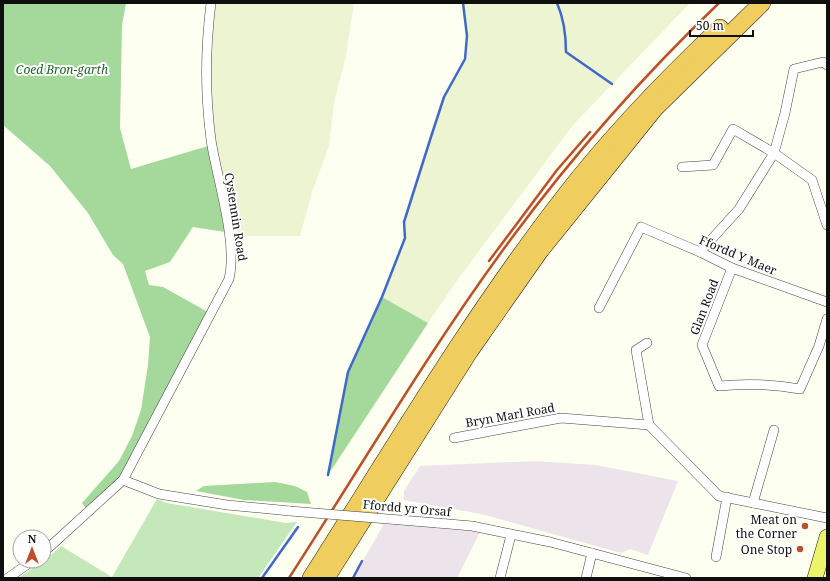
<svg xmlns="http://www.w3.org/2000/svg" width="830" height="581" font-family="'Noto Serif',serif">
<style>
.industrial{fill:#ede4eb}
.farmland{fill:#ecf4d2}
.green{fill:#c5e8bb}
.forest{fill:#a4d99b}
.lines{fill:none;stroke-linecap:round;stroke-linejoin:round}
.stream{stroke:#4169c9;stroke-width:2.5}
.street-casing{stroke:#424242;stroke-width:10}
.primary-casing{stroke:#202020;stroke-width:16}
.highway-casing{stroke:#202020;stroke-width:18}
.street{stroke:#fff;stroke-width:9}
.primary{stroke:#ecf46c;stroke-width:15}
.highway{stroke:#efcd5e;stroke-width:17}
.rail{stroke:#bb502b;stroke-width:2.5}
.street-bridge-casing{stroke:#424242;stroke-width:10;stroke-linecap:butt}
.street-bridge{stroke:#fff;stroke-width:9}
.poi-dot{fill:#bb502b;stroke:#fff;stroke-width:1.5}
.labels{text-anchor:middle;dominant-baseline:central;stroke-width:4;stroke-linejoin:round;paint-order:stroke}
.park-label{font-size:12px;font-style:italic;fill:#216527;stroke:#fff}
.street-label{font-size:12px;fill:#0f0f0f;stroke:#fff}
.poi-label{font-size:12px;fill:#0f0f0f;stroke:#fff;text-anchor:end}
</style>
<rect width="100%" height="100%" fill="#fdfff1"/>
<g class="industrial">
<path d="M534,461l62,4 82,16 -30,74 -18,-6 -9,4 -140,-39 -77,-14v-9l16,-25z"/>
<path d="M384,524l53,4 43,4 -23,46h-104z"/>
</g>
<g class="farmland">
<path d="M211,3h143l-8,53 -12,47 -5,43 -17,46 -12,44h-61l-6,-18 -8,-3 -14,-74z"/>
<path d="M463,3h227l-117,122 -112,150 -33,48 -46,-26 23,-59 -1,-16 40,-125 21,-38 2,-23z"/>
</g>
<path class="green" d="M157,499l10,4 119,20 11,-1 -39,56h-240l26,-17 17,-15 51,31z"/>
<g class="forest">
<path d="M3,3h123l-4,22 -2,103 11,41 77,-23 17,86 -32,-5 -23,35 -25,9 4,14 14,2 45,25 -80,151 -12,19 -29,28 -5,-7 37,-42 13,-25 9,-26 7,-45 2,-28 -27,-73 -10,-9 -25,-42 -38,-47 -47,-41z"/>
<path d="M382,297l46,26 -100,152 20,-103z"/>
<path d="M275,482l20,4 12,6 4,12 -67,-4 -48,-9 8,-5z"/>
</g>
<g class="lines">
<g class="stream">
<path d="M557,3c7,16 9,32 9,49l46,32"/>
<path d="M328,475l20,-103 34,-75 23,-59 -1,-16 26,-82 14,-43 21,-38 2,-23 -4,-33"/>
<path d="M262,578l36,-51"/>
<path d="M353,578l9,-17"/>
</g>
<g class="street-casing">
<g id="street">
<path d="M682,167l31,-2 20,-36 41,24 38,27 15,45"/>
<path d="M700,252l39,-43 35,-56 11,-40 9,-44 29,-7 4,3"/>
<path d="M732,268l-30,77 17,41c28,-3 53,-2 81,3l19,-43 8,-27"/>
<path d="M599,308l42,-81 59,25 32,16 95,34"/>
<path d="M647,343l-11,7 13,75"/>
<path d="M454,438l107,-20 88,7 70,71 108,22"/>
<path d="M123,480l36,14 68,11 63,6"/>
<path d="M753,503l21,-73"/>
<path d="M437,523l35,3 78,16 136,36"/>
<path d="M44,552l79,-72 106,-201c9,-37 -12,-100 -18,-139 -6,-48 -6,-88 0,-137"/>
<path d="M716,557l11,-60"/>
<path d="M8,578l24,-17"/>
<path d="M500,578l11,-43"/>
<path d="M586,578l6,-25"/>
</g>
</g>
<g class="primary-casing">
<path id="primary" d="M815,578l12,-41"/>
</g>
<g class="highway-casing">
<g id="highway">
<path d="M311,578c81,-127 158,-258 250,-377 48,-63 102,-119 159,-173"/>
<path d="M326,578l143,-226 70,-100 116,-144 107,-105"/>
</g>
</g>
<use href="#street" class="street"/>
<use href="#primary" class="primary"/>
<use href="#highway" class="highway"/>
<g class="rail">
<path d="M489,261l68,-91 33,-38"/>
<path d="M289,578c73,-113 142,-231 222,-339 63,-85 132,-163 208,-236"/>
</g>
<g class="street-bridge-casing">
<path id="street-bridge" d="M290,511l147,12"/>
</g>
<use href="#street-bridge" class="street-bridge"/>
</g>
<g class="poi-dot">
<circle cx="805" cy="526" r="4"/>
<circle cx="800" cy="549" r="4"/>
</g>
<g class="labels">
<g class="park-label">
<text x="62" y="69">Coed Bron-garth</text>
</g>
<g class="street-label">
<text transform="translate(236 217) rotate(81)">Cystennin Road</text>
<text transform="translate(738 255) rotate(23)">Ffordd Y Maer</text>
<text transform="translate(704 307) rotate(-69)">Glan Road</text>
<text transform="translate(510 415) rotate(-10)">Bryn Marl Road</text>
<text transform="translate(407 508) rotate(5)">Ffordd yr Orsaf</text>
</g>
<g class="poi-label">
<text x="797" y="519">Meat on<tspan x="797" dy="14">the Corner</tspan></text>
<text x="792" y="549">One Stop</text>
</g>
</g>
<rect width="830" height="581" fill="none" stroke="#0f0f0f" stroke-width="8"/>
<g transform="translate(32 549)"><circle r="19" fill="#ffffff" stroke="#9f9f9f"/>
<path d="M0-3L7 15L0 10L-7 15Z" fill="#bb502b"/>
<text y="-6" font-size="11" font-weight="bold" text-anchor="middle" fill="#0f0f0f">N</text>
</g>
<path d="M690 30v6h63v-6" fill="none" stroke="#0f0f0f" stroke-width="2"/>
<text x="696" y="30" font-size="12" fill="#0f0f0f" stroke="#ffffff" stroke-width="3" paint-order="stroke">50 m</text>
</svg>
